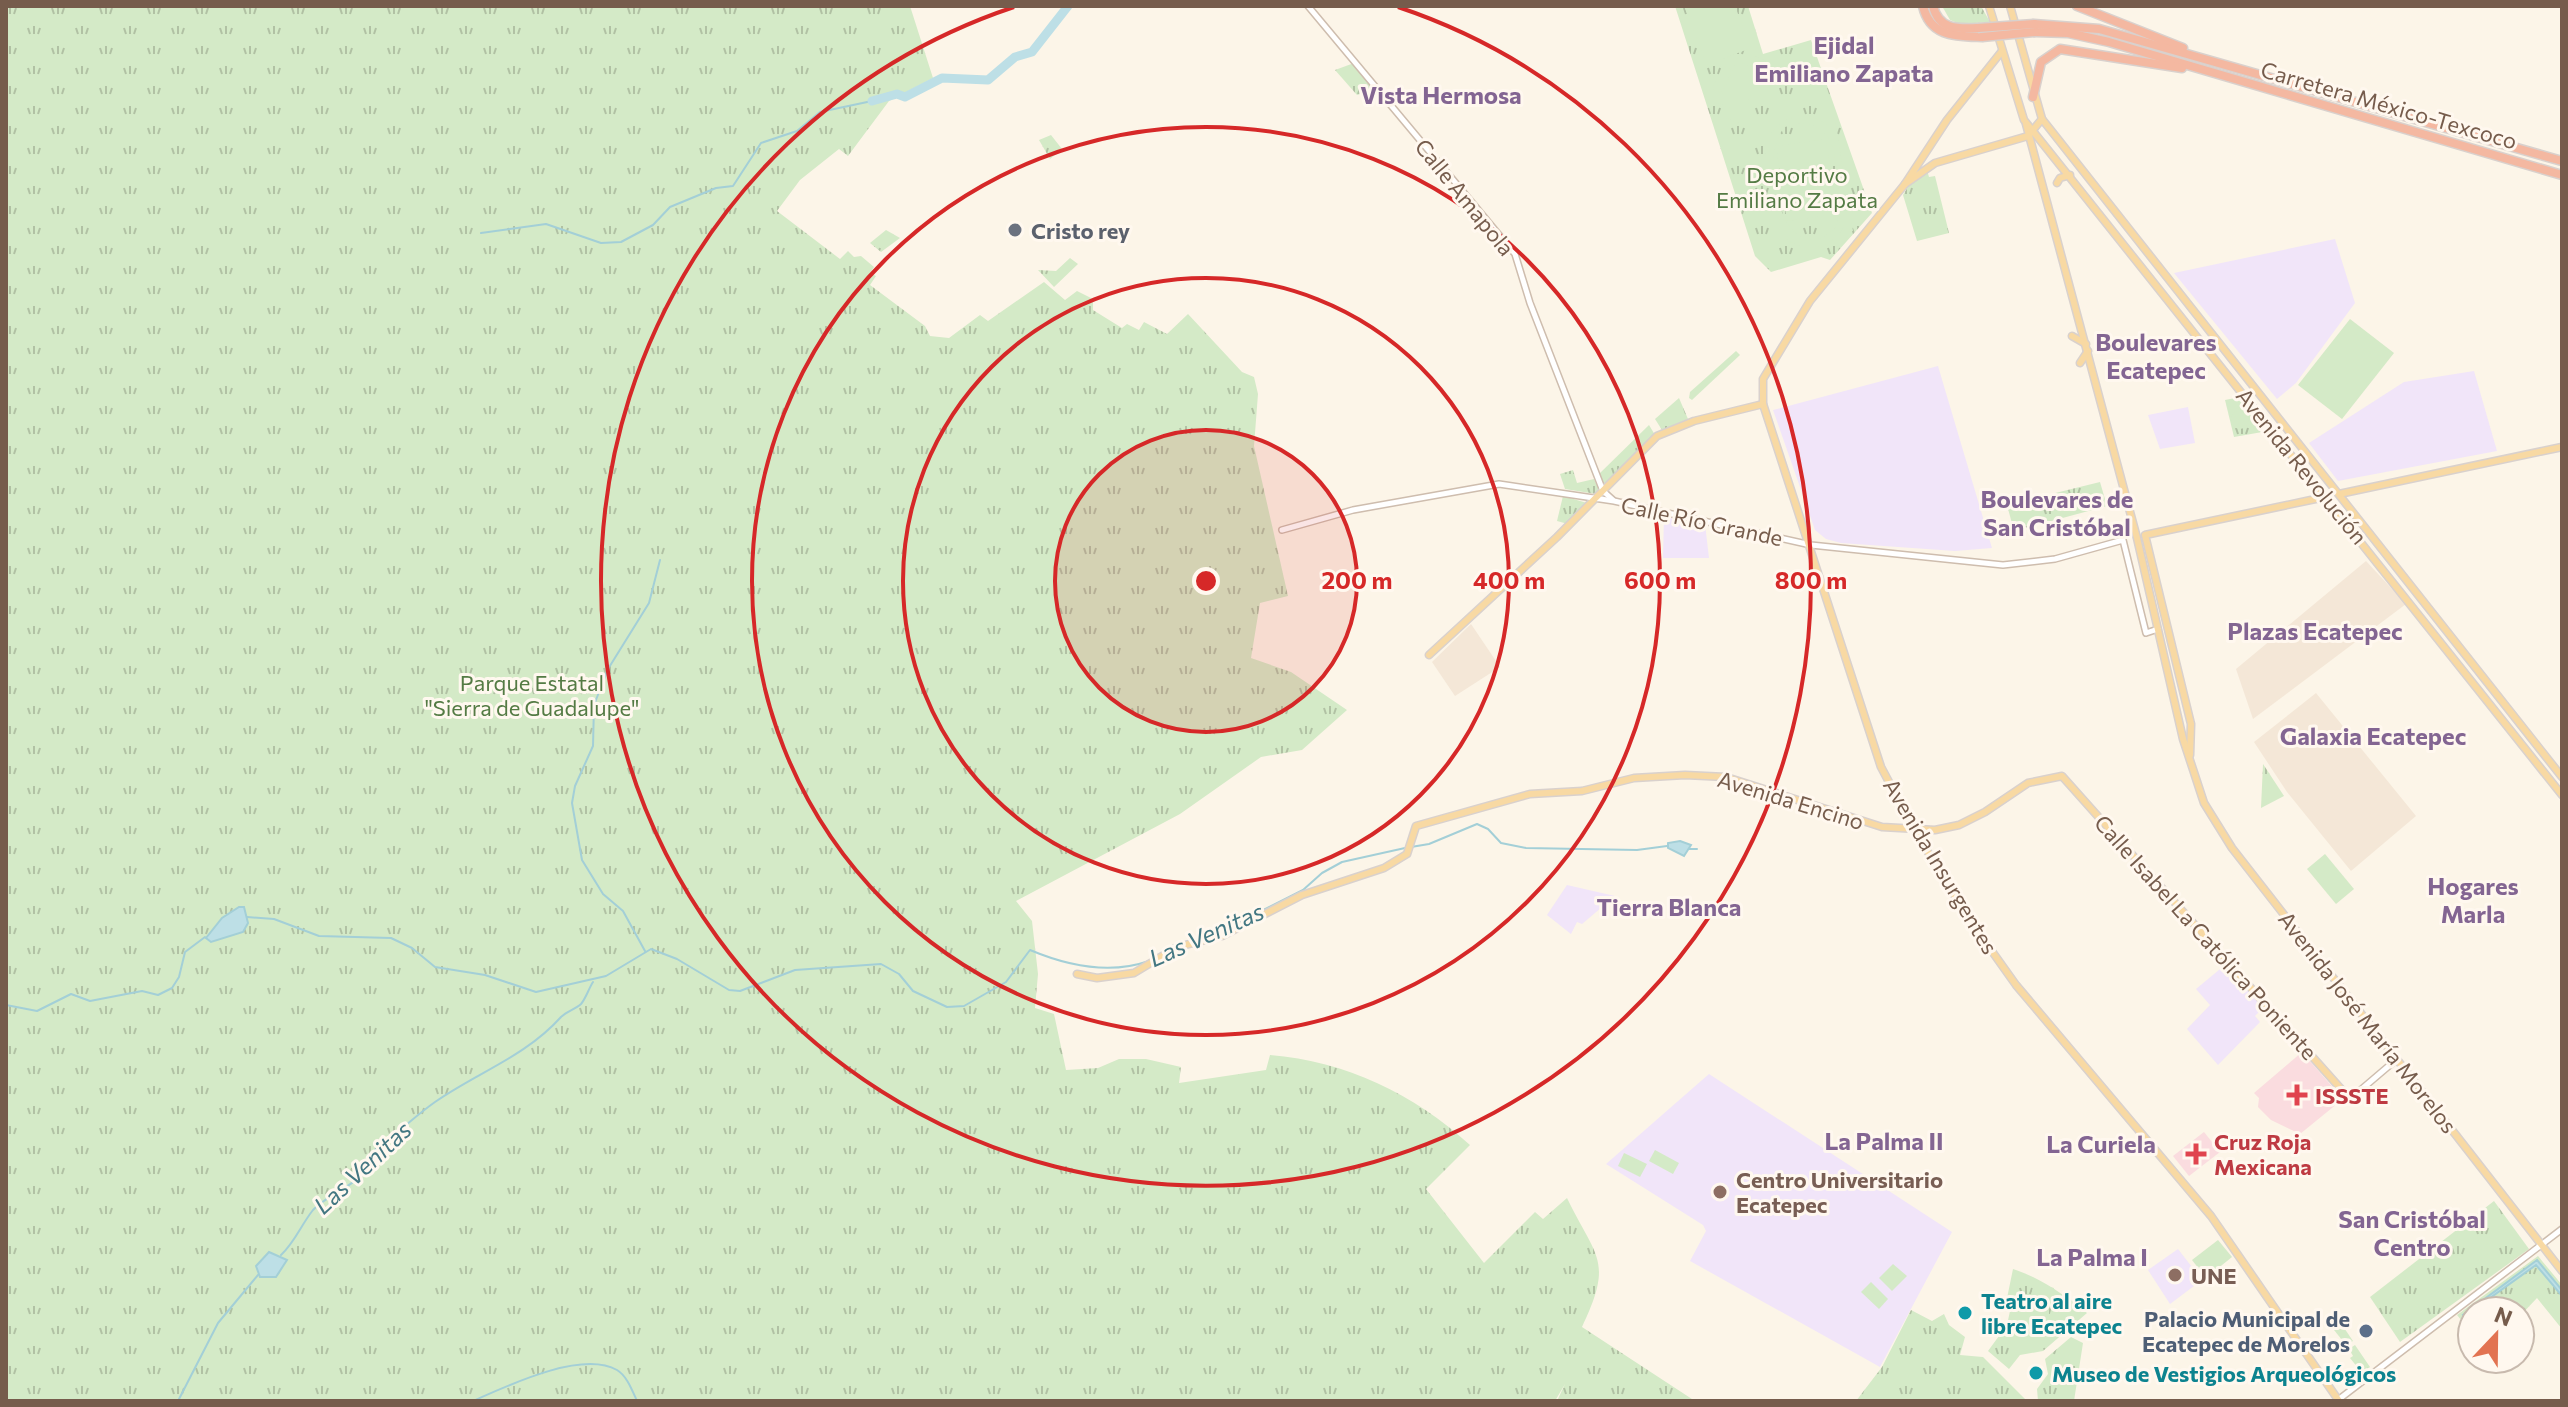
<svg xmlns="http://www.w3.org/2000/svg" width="2568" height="1407" font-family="Commissioner,sans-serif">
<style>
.residential{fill:#f4e7d7}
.education{fill:#f1e5f9}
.medical{fill:#fadcdf}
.park{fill:url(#park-tufts)}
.pitch{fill:#d4eac7;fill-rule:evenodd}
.water{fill:#bddfe6;stroke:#a3cfd7;stroke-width:2}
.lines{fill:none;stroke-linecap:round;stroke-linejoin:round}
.stream{stroke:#a3cfd7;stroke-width:2}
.river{stroke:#bddfe6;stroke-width:9}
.minor-casing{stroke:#cebdae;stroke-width:8}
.major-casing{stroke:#d9d1cd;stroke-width:9}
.highway-casing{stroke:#d9d1cd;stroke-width:11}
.minor{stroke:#fff;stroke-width:5}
.major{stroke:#f8d9a3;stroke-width:6}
.highway{stroke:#f4b8a1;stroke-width:8}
.highway-bridge-casing{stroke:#d9d1cd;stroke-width:11;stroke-linecap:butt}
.highway-bridge{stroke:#f4b8a1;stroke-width:8}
.ring{fill:none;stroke:#d62828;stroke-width:4}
.worship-dot{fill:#6b7280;stroke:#fff8ef;stroke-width:3}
.health-dot{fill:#e0444e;stroke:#fff8ef;stroke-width:3}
.education-dot{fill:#8d6e63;stroke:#fff8ef;stroke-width:3}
.culture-dot{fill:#0f9aa8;stroke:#fff8ef;stroke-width:3}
.service-dot{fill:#5c6f8a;stroke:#fff8ef;stroke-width:3}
.labels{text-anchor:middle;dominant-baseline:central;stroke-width:6;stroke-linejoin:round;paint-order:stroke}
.street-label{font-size:22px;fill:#765c4c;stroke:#fff8ef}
.park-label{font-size:22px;fill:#547b44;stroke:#fff8ef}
.worship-label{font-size:22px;font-weight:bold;fill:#5b616d;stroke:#fff8ef;text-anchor:start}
.health-label{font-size:22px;font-weight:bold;fill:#be3a42;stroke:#fff8ef;text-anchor:start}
.education-label{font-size:22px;font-weight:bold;fill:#785e54;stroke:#fff8ef;text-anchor:start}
.culture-label{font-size:22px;font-weight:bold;fill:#0d838f;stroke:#fff8ef;text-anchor:start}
.service-label{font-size:22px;font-weight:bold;fill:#4e5e75;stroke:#fff8ef;text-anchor:end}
.neighbourhood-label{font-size:24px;font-weight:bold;fill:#836592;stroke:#fff8ef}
.water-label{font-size:24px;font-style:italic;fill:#437782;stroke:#fff8ef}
.centre{fill:#d62828;stroke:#fff8ef;stroke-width:4}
.ring-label{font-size:24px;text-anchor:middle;font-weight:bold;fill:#d62828;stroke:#fff8ef;stroke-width:6;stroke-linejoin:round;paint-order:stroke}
</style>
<defs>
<pattern id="park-tufts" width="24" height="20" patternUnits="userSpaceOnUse" patternTransform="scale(2)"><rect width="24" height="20" fill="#d4eac7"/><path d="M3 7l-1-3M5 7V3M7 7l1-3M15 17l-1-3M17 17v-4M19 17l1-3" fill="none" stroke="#b1c1a4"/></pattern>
</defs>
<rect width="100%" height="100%" fill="#fcf5e8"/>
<g class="residential">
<path d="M2366,561l40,43 -153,115 -17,-50z"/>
<path d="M1471,624l29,43 -45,29 -23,-34z"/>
<path d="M2316,693l100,123 -65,55 -64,-79 -33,-50z"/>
</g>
<g class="education">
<path d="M2335,239l20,64 -59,80 -19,16 -103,-126z"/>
<path d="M1938,366l54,182 -37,3 -114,-8 -15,-4 -11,-9 -42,-120z"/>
<path d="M2474,371l23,80 -159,30 -29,-38 95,-61z"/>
<path d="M2188,407l7,36 -35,6 -12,-34z"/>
<path d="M1664,515l41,9 4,34h-46z"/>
<path d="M1567,885l48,11 -33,28 -5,-2 -6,12 -24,-19z"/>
<path d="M2225,965l38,43 -8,8 5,6 -42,43 -31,-36 23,-24 -14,-16z"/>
<path d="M1709,1074l243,158 -72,135 -190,-106 16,-30 -3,-6 -97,-61z"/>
<path d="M2178,1249l24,31 -32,24 -22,-34z"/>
</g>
<g class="medical">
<path d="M2302,1052l41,47 -43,35 -29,-14 -13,-13 1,-9 -5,-5z"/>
<path d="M2204,1132l16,20 -31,24 -16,-20z"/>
</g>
<g class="park">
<path d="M6,6h904l23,72 -44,23 -41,55 -9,-7 -39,31 -23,31 63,48 8,-8 6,6 7,-1 13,11 -4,6 6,3 -6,9 55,41 5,10 19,2 31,-23 8,6 56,-39 21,18 12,-9 16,8v11l29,18 5,-4 12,6 5,-8 23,12 21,-20 54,58 12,5 4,17 -4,52 34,150 -28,7 -9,55 40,14 56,38 -45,40 -41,7 -81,57 -164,87 16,20 6,53 -3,34 19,6 12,56 32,-2 21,-9h27l35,8 -2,16 87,-13 4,-15c76,6 144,39 200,90l-44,44 58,74 51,-51 8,7 24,-21c29,60 47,62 15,129l113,74h-138l8,-17 -10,17h-1549z"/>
<path d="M1675,6h73l15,48 48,-14 61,173 -42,47 -9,-3 -50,15 -16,-16z"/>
<path d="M1942,6h39l9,16 -30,2 -10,-4z"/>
<path d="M1354,63l22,26 -19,6 -22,-25z"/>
<path d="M1051,135l11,14 -12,10 -11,-19z"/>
<path d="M1927,170l2,7 6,-1 14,57 -32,8 -14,-46 6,-10z"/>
<path d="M886,230l14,8 -19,14 -11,-9z"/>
<path d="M1070,258l8,6 -24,23 -16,-17 18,1z"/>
<path d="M1736,351l4,4 -48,45 -3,-2 1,-6z"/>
<path d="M2240,397l28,34 -34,6 -9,-37z"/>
<path d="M1679,398l9,21 -26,11 -7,-11z"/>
<path d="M1649,425l6,10 -49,52 -7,-13z"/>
<path d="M1573,470l4,13 17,-4 5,11 -3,4 -31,-5 -5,-15z"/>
<path d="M2100,482l7,24 -93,25 -7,-26z"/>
<path d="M1563,496l24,7 -19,21 -11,-3z"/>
<path d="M2263,764l21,32 -23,12z"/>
<path d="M2494,1201l35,48 -129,93 -30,-45z"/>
<path d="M2538,1256l24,29v44l-25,-31 -17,18v-5h-48v22l-15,-18z"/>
<path d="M2013,1269c26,8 52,26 74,44l-44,38 -23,4 -11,14 -21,-18 19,-26 3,-14 -4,-8z"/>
<path d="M1911,1310l21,11 12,-7 5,11 16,12 -5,18 23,2 44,44h-171l26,-34z"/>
<path d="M2338,1319l15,22 -7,4 -16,-20z"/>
<path d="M2071,1337l12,6 -9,58h-36l-1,-12 11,-15 -3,-15z"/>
<path d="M2355,1345l15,22 -8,6 -12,-15 3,-2 -4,-7z"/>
</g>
<g class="pitch">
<path d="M1684,6h51l16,42 -44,17z"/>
<path d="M1755,56l11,5 -28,62 -12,-5 4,-10 -12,-5 19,-42 13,5z"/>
<path d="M1723,66l9,4 -11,23 -9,-4z"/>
<path d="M1799,115h10l19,10v-5l7,-1 18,112 -8,1 -1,-5c-13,22 -38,27 -58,12v5h-8l-16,-112 6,-1 2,4 11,-13zM1802,123c10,2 22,5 27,16 9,17 14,73 6,89 -52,51 -78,-74 -50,-101z"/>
<path d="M1826,139l11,75 -50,7 -11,-75z"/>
<path d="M2350,319l44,34 -52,66 -44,-34z"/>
<circle cx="2240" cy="420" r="9"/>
<path d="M2081,493l5,16 -32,9 -4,-16z"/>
<path d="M2325,854l29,35 -18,15 -29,-35z"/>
<path d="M1655,1150l24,13 -6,11 -24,-13z"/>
<path d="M1624,1153l23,11 -7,13 -22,-11z"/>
<path d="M2218,1240l14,17 -26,21 -14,-18z"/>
<path d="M1893,1264l14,12 -15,15 -13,-13z"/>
<path d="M1871,1282l17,17 -9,10 -18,-17z"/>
<path d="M2034,1283l20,5 -7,30 -20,-5z"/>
<path d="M2055,1296l18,5 -10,32 -17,-6z"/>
</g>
<g class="water">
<path d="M1680,841l11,4 -7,11 -16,-8v-5z"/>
<path d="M239,907h5l4,16 -5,9 -32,10 -5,-4 16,-20z"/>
<path d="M269,1252l18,8 -11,17h-16l-4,-11z"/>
<path d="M2537,1260l25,30v6l-26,-31 -64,46 -3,4 3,11 -9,-11z"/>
</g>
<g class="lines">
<g class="stream">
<path d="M481,233l65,-9 55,19 20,-1 32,-17 17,-18 46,-19 17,-2 28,-43 36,-12 23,-19 52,-11"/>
<path d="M1411,847l18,-3 48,-20 11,5 13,14 25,5 111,2 30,-4"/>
<path d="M1689,849h8"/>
<path d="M247,917l27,2 45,17 72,2 21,10 23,19 50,8 51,17 70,-16 45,-27 26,10 52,31 11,1 55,-21 86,-6 18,10 14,17 34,16 17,-1 42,-24 24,-32c38,16 79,25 119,11"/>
<path d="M1213,935l90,-45 19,-17 20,-11 63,-14"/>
<path d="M645,951l-22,-40 -20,-17 -21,-34 -10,-57 3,-17 18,-40 1,-41 14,-36 41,-66 11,-43"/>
<path d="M1161,953l15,-9 19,-4"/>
<path d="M6,1005l31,6 34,-17 19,7 52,-10 16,4 14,-7 7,-11 6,-25 20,-15"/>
<path d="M281,1255c14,-13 20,-30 32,-45 14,-15 35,-20 49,-36 6,-8 7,-19 15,-26 20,-14 38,-32 58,-46 43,-30 90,-45 126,-85 6,-6 15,-8 20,-13 5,-6 8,-16 12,-22"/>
<path d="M178,1401l40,-78 40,-48"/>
<path d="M473,1401c34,-15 108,-51 144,-31 10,6 15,20 20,31"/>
</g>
<path class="river" d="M872,101l25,-7 8,3 37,-19 46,2 27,-23 17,-5 36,-46"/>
<g class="minor-casing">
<g id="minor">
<path d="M1308,6l207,248 15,49 73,188 10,9"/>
<path d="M1282,530l71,-20 146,-26 115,17 197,44 192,20 52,-6 68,-19 23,93 12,-4"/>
<path d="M2350,1099l47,-40"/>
<path d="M2338,1400l224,-171"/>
</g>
</g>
<g class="major-casing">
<g id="major">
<path d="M1989,6l35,114 538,675"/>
<path d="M2010,6l32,113 520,658"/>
<path d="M2002,51l-55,69 -42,64 -95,117 -47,78v25l118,363 34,64 54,88 47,66 195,231 128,185"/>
<path d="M2026,124l111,414 46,201 21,64 28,45 330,423"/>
<path d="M2057,183l3,-5 10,-3"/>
<path d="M1905,184l30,-21 93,-27 14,-17"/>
<path d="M2072,336l14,8"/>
<path d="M2080,363l8,-12"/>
<path d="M2339,494l223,-47"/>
<path d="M1429,655l128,-118 100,-101 37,-15 69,-17"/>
<path d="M2190,755l1,-31 -46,-189 180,-38"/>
<path d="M1077,974l20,4 37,-5 43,-26 45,-11 80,-41 82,-27 23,-14 9,-28 114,-32 52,-3 52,-13 51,-3 41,2 156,50 53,3 24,-5 26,-13 43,-29 34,-7 288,323"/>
</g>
</g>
<g class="highway-casing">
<g id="highway">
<path d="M1923,6c7,31 33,30 59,31"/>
<path d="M1933,6c6,24 24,23 45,22"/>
<path d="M2077,6l106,42"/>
<path d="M2034,24l65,5 463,132"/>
<path d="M2035,32l33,1 41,9 453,133"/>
<path d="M2033,97l8,-35 19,-13 122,19"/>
</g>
</g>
<use href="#minor" class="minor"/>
<use href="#major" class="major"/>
<use href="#highway" class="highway"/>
<g class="highway-bridge-casing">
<g id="highway-bridge">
<path d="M1978,28l56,-4"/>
<path d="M1982,37l53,-5"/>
</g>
</g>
<use href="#highway-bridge" class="highway-bridge"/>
</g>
<circle cx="1206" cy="581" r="151" fill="#d62828" fill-opacity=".12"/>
<g class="ring">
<circle cx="1206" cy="581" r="151"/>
<circle cx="1206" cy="581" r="303"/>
<circle cx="1206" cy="581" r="454"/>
<path d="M1398 7A605 605 0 1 1 1014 7"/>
</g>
<circle class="worship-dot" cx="1015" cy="230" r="8"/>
<g class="health-dot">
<path d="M2293 1083h8v8h8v8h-8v8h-8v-8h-8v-8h8z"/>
<path d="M2192 1142h8v8h8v8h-8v8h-8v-8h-8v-8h8z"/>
</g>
<g class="education-dot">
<circle cx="1720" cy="1192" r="8"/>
<circle cx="2175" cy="1275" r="8"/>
</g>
<g class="culture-dot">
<circle cx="1965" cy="1313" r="8"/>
<circle cx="2036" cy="1373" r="8"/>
</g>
<circle class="service-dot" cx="2366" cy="1331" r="8"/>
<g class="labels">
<g class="street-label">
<text transform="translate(2389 105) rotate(16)">Carretera México-Texcoco</text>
<text transform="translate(1465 197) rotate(51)">Calle Amapola</text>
<text transform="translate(2302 466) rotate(51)">Avenida Revolución</text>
<text transform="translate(1702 521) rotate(12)">Calle Río Grande</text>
<text transform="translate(1791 800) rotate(17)">Avenida Encino</text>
<text transform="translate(1941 866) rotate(59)">Avenida Insurgentes</text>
<text transform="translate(2206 937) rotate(48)">Calle Isabel La Católica Poniente</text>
<text transform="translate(2368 1022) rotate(52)">Avenida José María Morelos</text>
</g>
<g class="park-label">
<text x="1797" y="174">Deportivo<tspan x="1797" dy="25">Emiliano Zapata</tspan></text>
<text x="532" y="682">Parque Estatal<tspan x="532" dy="25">"Sierra de Guadalupe"</tspan></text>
</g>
<g class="worship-label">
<text x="1031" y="230">Cristo rey</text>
</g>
<g class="health-label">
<text x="2315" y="1095">ISSSTE</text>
<text x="2214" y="1141">Cruz Roja<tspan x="2214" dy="25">Mexicana</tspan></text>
</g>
<g class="education-label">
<text x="1736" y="1179">Centro Universitario<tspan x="1736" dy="25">Ecatepec</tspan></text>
<text x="2191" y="1275">UNE</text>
</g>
<g class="culture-label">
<text x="1981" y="1300">Teatro al aire<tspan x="1981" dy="25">libre Ecatepec</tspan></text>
<text x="2052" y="1373">Museo de Vestigios Arqueológicos</text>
</g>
<g class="service-label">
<text x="2350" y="1318">Palacio Municipal de<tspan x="2350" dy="25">Ecatepec de Morelos</tspan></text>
</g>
<g class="neighbourhood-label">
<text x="1844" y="44">Ejidal<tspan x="1844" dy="28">Emiliano Zapata</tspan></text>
<text x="1441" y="94">Vista Hermosa</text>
<text x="2156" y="341">Boulevares<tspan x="2156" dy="28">Ecatepec</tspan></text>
<text x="2057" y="498">Boulevares de<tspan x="2057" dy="28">San Cristóbal</tspan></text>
<text x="2315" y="630">Plazas Ecatepec</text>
<text x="2373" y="735">Galaxia Ecatepec</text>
<text x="2473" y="885">Hogares<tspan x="2473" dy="28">Marla</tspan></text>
<text x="1669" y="906">Tierra Blanca</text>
<text x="1884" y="1140">La Palma II</text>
<text x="2101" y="1143">La Curiela</text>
<text x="2412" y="1218">San Cristóbal<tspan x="2412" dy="28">Centro</tspan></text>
<text x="2092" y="1256">La Palma I</text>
</g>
<g class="water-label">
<text transform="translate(1206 934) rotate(-24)">Las Venitas</text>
<text transform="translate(362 1167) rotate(-43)">Las Venitas</text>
</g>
</g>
<circle cx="1206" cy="581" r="12" class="centre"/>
<g class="ring-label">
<text x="1357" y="589">200 m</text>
<text x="1509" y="589">400 m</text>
<text x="1660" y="589">600 m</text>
<text x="1811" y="589">800 m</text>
</g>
<rect width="2568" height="1407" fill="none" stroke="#765c4c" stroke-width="16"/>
<g transform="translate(2496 1335) rotate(22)"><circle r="38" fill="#fff8ef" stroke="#c8baae" stroke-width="2"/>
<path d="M0-6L14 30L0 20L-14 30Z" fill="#e27351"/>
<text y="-12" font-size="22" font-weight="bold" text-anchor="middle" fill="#765c4c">N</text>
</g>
</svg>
